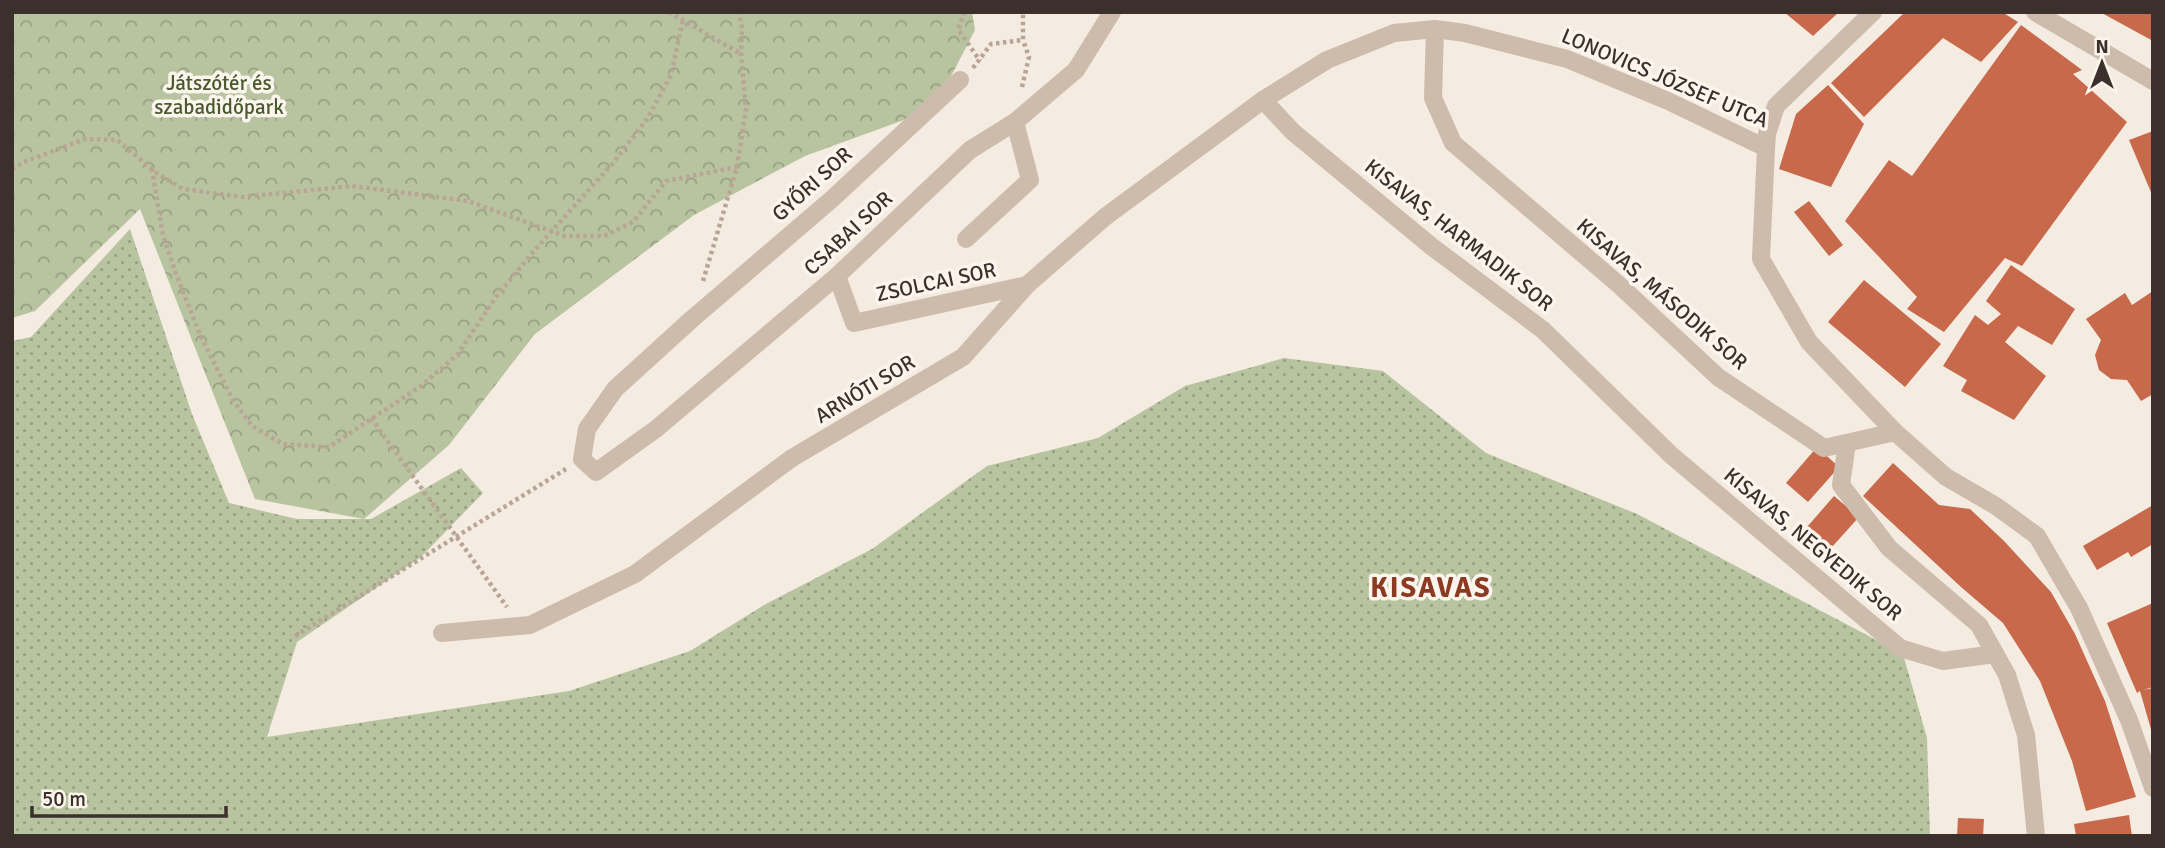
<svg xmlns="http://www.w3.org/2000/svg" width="2165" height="848" font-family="Signika,sans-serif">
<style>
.grass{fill:url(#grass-dots)}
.park{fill:url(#park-crowns)}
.building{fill:#c8694b}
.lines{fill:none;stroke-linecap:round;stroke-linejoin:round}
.path{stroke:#b9a596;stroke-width:4.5;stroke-dasharray:3.5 3.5;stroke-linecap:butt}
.minor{stroke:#cdbbac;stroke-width:18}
.labels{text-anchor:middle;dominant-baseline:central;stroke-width:7;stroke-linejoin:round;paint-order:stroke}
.street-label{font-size:21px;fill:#3b302b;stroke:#fbf5ee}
.park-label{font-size:21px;fill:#4a5a2e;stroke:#fbf5ee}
.district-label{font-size:28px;font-weight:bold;letter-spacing:2px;fill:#8c3b22;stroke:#fbf5ee}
</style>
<defs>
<pattern id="grass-dots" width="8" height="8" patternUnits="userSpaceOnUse" patternTransform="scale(1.75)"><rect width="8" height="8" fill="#b8c4a0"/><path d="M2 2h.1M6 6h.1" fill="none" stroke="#97a083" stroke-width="1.8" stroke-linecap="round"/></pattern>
<pattern id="park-crowns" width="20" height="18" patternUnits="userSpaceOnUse" patternTransform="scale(1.75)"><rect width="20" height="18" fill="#b8c4a0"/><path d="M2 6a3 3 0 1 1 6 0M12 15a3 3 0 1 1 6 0" fill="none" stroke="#97a083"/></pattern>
</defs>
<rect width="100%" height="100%" fill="#f4ebe1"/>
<path class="grass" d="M130,229l62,185 37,89 68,16h74l90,-51 22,25 -62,64 -124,85 -30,95 302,-46 121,-40 74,-46 108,-56 115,-83 111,-28 87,-52 99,-28 99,13 103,82 151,61 266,140 24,84 3,98h-1918v-495l19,-4z"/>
<path class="park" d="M12,12h960l3,18 -41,79 -129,47 -111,59 -159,119 -86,111 -85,74 -109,-20 -115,-290 -105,102 -23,7z"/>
<g class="building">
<path d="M1784,12h55l-26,24z"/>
<path d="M1905,12h97l16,10 -37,40 -38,-24 -79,79 -33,-34z"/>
<path d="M2100,12h53v29z"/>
<path d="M2021,25l61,45 -9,4 54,48 -105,144 -17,-8 -61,74 -37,-23 10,-12 -72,-76 44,-61 23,16z"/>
<path d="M1828,85l36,39 -33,63 -52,-18 17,-55z"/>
<path d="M2153,131v66l-24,-57z"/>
<path d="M1809,201l34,44 -14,11 -35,-44z"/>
<path d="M2011,265l64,44 -23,36 -34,-19 -13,16 41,34 -32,44 -53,-29 6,-11 -24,-14 32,-51 13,10 13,-11 -15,-13z"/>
<path d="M1864,280l77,64 -36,43 -77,-65z"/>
<path d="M2153,291v103l-12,7 -14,-21 -16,-1 -12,-9 -4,-15 6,-15 -15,-21 39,-26 7,12z"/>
<path d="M1817,447l22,20 -31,35 -22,-19z"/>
<path d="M1893,463l46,42 31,4 34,32 47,51 24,42 30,67 31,96 -50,14 -14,-50 -32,-80 -37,-58 -42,-36 -98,-91z"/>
<path d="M1834,496l25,21 -28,31 -24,-21z"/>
<path d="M2153,505v39l-22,13 -3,-5 -31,18 -14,-24z"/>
<path d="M2153,603v84l-10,3 10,-2 -1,45 -12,-42 -3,2 -30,-70z"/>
<path d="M2129,815l3,21h-56l-2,-12z"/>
<path d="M1958,818l26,1 -1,17h-26z"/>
</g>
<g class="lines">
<g class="path">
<path d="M669,12l72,42"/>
<path d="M965,12l-7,17 22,32"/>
<path d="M973,68l18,-24 32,-4v-28"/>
<path d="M1022,87l7,-30 -6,-17"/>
<path d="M12,169l12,-7 61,-23 32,1 41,34 25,15 59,8 110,-11 116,15 97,35h39l29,-14 33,-41 71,-14"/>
<path d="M152,169l11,66 13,39 25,63 32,63 19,26 31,18 46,3 92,-61 36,-31 39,-58 37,-45 80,-89 34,-44 24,-44 12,-55"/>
<path d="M703,281l34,-114 9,-58 -5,-55 1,-26 -3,-16"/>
<path d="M371,418l136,189"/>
<path d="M295,636l271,-167"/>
</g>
<g class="minor">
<path d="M2035,12l118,69"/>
<path d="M1435,29l-2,69 20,45 165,141 100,93 106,71 71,-16"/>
<path d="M960,80l-128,119 -140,120 -77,70 -28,40 -5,30 14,13 60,-43 181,-153 133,-126 45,-28 61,-52 36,-58"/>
<path d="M1263,100l30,32 138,114 112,84 128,125 229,193 43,13 52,-7"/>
<path d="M1766,148l-5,111 48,83 86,90 51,45 50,29 41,30 42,72 50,112 24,68"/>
<path d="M966,239l64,-59 -15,-58"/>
<path d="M837,276l17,47 173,-38"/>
<path d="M1847,443l-6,42 48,63 90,77 28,50 19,60 10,101"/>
<path d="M442,633l88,-8 105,-51 157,-116 171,-101 64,-72 78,-68 158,-117 64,-40 67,-27 41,-4 30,4 102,26 101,42 98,47 1,-14 9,-28 97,-94"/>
</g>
</g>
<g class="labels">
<g class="street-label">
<text transform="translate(1665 78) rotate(23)">LONOVICS JÓZSEF UTCA</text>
<text transform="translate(812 184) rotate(-42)">GYŐRI SOR</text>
<text transform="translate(848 233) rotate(-43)">CSABAI SOR</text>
<text transform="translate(1459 235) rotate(38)">KISAVAS, HARMADIK SOR</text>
<text transform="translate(936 282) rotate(-12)">ZSOLCAI SOR</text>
<text transform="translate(1662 294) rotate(41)">KISAVAS, MÁSODIK SOR</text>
<text transform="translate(865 389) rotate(-31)">ARNÓTI SOR</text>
<text transform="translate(1813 544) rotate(40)">KISAVAS, NEGYEDIK SOR</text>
</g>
<g class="park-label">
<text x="219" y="83">Játszótér és<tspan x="219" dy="24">szabadidőpark</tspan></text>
</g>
<g class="district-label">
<text x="1431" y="588">KISAVAS</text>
</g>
</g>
<rect width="2165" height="848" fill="none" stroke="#3b302b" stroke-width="28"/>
<g transform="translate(2102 63)" stroke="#fbf5ee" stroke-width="5" paint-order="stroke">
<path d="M0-5L12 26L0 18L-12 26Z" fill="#3b302b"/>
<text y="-10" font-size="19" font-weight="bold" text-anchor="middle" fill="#3b302b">N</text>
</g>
<path d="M32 806v10h194v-10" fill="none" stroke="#3b302b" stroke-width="3.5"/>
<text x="42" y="806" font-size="21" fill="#3b302b" stroke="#fbf5ee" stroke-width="5" paint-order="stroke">50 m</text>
</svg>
